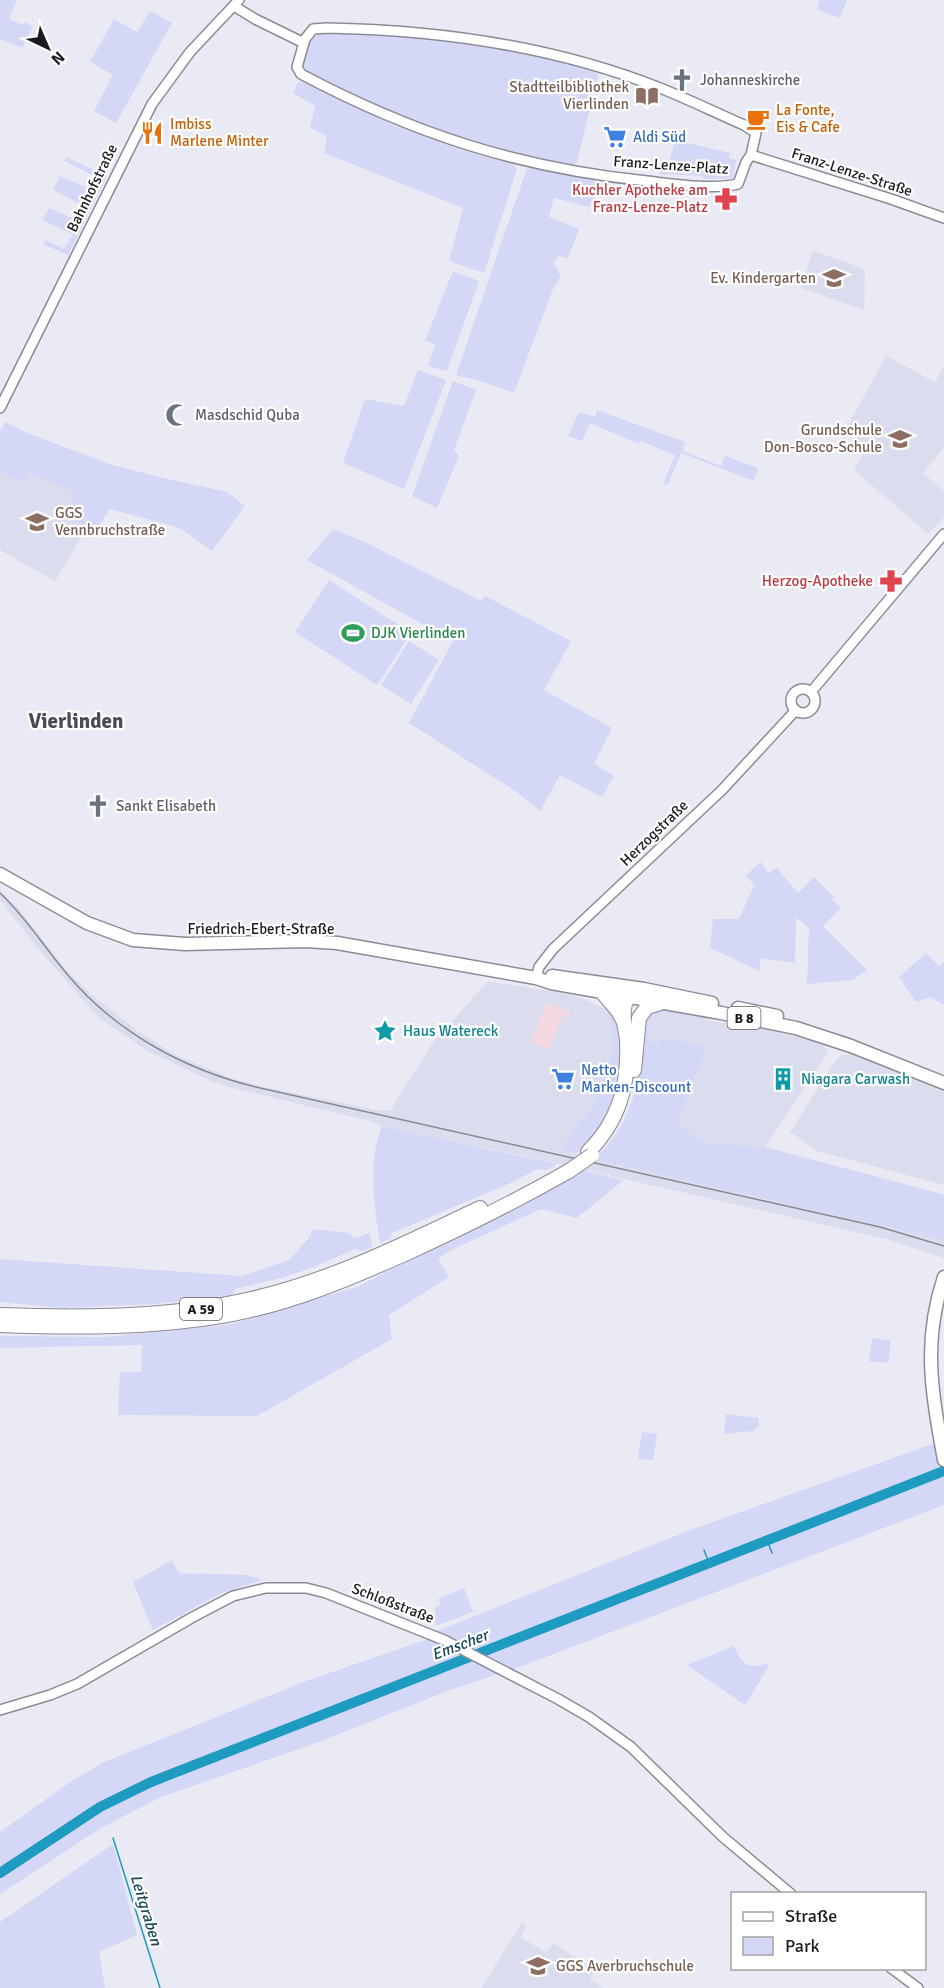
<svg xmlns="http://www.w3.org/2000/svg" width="944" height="1988" font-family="Signika,sans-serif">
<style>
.built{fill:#dbddee}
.industrial{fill:#f4dae0}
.green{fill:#d5d7f7}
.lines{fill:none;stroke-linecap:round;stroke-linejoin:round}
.stream{stroke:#1d9bc0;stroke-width:1.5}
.river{stroke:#1d9bc0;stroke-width:10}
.minor-casing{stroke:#8a8b94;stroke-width:12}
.major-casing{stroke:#8a8b94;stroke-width:15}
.highway-casing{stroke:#8a8b94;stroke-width:16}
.minor{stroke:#fff;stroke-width:9}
.major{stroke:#fff;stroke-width:12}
.highway{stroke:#fff;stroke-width:14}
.tram{stroke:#888890;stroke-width:1.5}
.highway-bridge-casing{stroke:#8a8b94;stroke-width:16;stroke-linecap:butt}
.highway-bridge{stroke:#fff;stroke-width:14}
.labels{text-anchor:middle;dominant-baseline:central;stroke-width:4.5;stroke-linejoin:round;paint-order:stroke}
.shield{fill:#fff;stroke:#5f5f62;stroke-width:1.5}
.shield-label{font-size:14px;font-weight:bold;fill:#1b1b1f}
.worship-label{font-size:15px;fill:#5b616d;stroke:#fff;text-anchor:start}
.education-label{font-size:15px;fill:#785e54;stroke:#fff;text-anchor:end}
.food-label{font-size:15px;fill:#c56008;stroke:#fff;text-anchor:start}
.shop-label{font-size:15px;fill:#366cbe;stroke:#fff;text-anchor:start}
.street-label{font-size:15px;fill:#1b1b1f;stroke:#fff}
.health-label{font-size:15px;fill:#be3a42;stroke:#fff;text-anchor:end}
.leisure-label{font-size:15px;fill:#27864d;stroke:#fff;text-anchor:start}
.culture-label{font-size:15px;fill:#0d838f;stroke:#fff;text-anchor:start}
.water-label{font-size:16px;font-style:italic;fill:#194959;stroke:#fff}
.district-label{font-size:21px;font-weight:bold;fill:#4b4b54;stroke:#fff}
</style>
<rect width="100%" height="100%" fill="#eaeaf5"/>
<g class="built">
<path d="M813,251l52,18 -1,41 -63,-22z"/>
<path d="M886,356l49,26 9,-16v82l-21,25 21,18v26l-15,16 -3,-1 -72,-62 14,-24 -23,-15z"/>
<path d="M0,472l22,12 7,-11 46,20 -12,22 23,14 -31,52 -55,-31z"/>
<path d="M0,891l16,15 52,66 22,21 46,37 40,25 57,24 32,8 112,23 13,1 42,-67 56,-63 85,14 34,14 6,31 -6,30 -17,42 -28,38 382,90v18l-58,-19 -366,-84 -138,-29 -13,-5 -140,-34 -18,-6 -63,-30 -50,-34 -58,-66 -40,-51z"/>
<path d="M659,1013l120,18 43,13 6,9 -63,94 -59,-4 -29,-20 -17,-85 -1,6 -13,-5 3,-20z"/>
<path d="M853,1054l91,38v93l-127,-34 -27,-19 47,-73 6,-4z"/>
<path d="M522,1923l4,3 -5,11 25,16 7,-10 42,27 -5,9 14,9h-123z"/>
</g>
<path class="industrial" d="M547,1003l23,9 -2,5 -5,-1 -14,33 -18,-7z"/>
<g class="green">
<path d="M0,0h17l-8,19 14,6 1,-3 9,4 -11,22 -22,-9z"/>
<path d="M820,0h27l-7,18 -23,-8z"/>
<path d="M150,11l22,12 -56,100 -22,-12 19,-36 -23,-13 24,-43 23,13z"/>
<path d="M320,33h99l101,18 75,19 3,5 -21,88 -5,3 -49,-9 -100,-31 -53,-22 -64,-33c-6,-14 1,-30 14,-38z"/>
<path d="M298,82h7l90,44 61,22 58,17 3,4 -33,104 -35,-12 14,-53 -139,-55 3,-17 -17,-8 5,-22 -22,-13z"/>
<path d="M675,140l55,13 -1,5 7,2 -3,18 -28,1 -3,-3 -43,-2 2,-7 9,-8z"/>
<path d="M66,157l41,19 -39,79 -25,-11 2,-4 19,9 9,-15 -31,-14 7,-12 28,12 7,-14 -31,-16 7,-14 30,13 6,-12 -32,-16z"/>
<path d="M527,168l72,13v7l-10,19 -35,-9 -5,19 30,12 -11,29 -10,-2 -4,7 7,13 -8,13 -39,104 -34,-12 -24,-6z"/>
<path d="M453,271l26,10 -32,90 -19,-5 7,-22 -10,-3z"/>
<path d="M418,370l28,10 -42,109 -61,-26 22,-64 39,7z"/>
<path d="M453,381l23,9 -22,60 5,6 -22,52 -25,-12z"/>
<path d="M597,410l88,32 -2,9 38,15 4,-10 33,12 -4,13 -73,-28 -13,32 -5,-1 12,-29 -35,-14 -1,3 -49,-21 -8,18 -14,-5 11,-24 16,5z"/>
<path d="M5,422l23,11 81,31 46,12 72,16 18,14 -33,45 -32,-23 -70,-19 -16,24 -31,-18 12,-22 -46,-20 -6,11 -23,-12v-41z"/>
<path d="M333,529l34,14 114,58 4,-5 86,45 -27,49 68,38 -18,36 20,12 -12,21 -42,-22 -20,36 -25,-20 -106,-68 44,-82 -146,-81z"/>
<path d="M329,580l82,53 -34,52 -82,-53z"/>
<path d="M409,641l30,19 -28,44 -30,-19z"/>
<path d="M761,862l7,11 9,-5 21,25 16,-16 20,20 -2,2 9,9 -18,18 44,44 -14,10 -46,4 2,-56 -13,-11 -1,46 -34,-5 -2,13 -49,-23 3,-29h26l15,-34 -8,-10z"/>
<path d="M926,953l13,13 5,-4v43l-14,-8 -14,5 -17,-25z"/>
<path d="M613,1008l4,5 6,51 -11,51 -27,34 -9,4 -14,-3 11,-21 17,-17 17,-42 6,-30 -6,-31z"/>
<path d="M658,1010l50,7 -1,3 -43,-7h-5l-10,6 -3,20 12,5 2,-6 47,8 -30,77 29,20 59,4 177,47 2,1v45l-350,-81c42,-39 47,-82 47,-136l9,-10z"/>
<path d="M382,1126l175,38 -11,6 -9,-1 -24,13 -121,51 -2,6 -10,4c-6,-40 -13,-78 2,-117z"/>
<path d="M580,1169l42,11 -2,3 -43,35 -36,-9 -92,42 -11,8 11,18 -60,38 3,24 -135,77 -139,-1 2,-43h21l1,-27 -142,3v-12l105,1 126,-13 126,-37 98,-50z"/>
<path d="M313,1229l36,4 5,5 16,-5 2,14 -8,4 -9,-2 -41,18 -29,10 -49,12 -4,7 -78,8 -93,4 -61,-6v-43l242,17 47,-16 19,-21z"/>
<path d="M872,1338l19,3 -3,22 -19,-2z"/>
<path d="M726,1414l32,4 1,8 -6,5 -29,3z"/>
<path d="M642,1432l15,2 -4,26 -15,-1z"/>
<path d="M944,1440v65l-427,163 -67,22 -131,52 -158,55 -60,31 -101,66v-62l70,-50 34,-20 202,-81 122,-42 4,-6 261,-104z"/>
<path d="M172,1560l7,13 66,2 15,4v2l-38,12 -69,37 -20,-48z"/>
<path d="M464,1588l9,24 -37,14 -1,-19 6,-2 -3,-6z"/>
<path d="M734,1646c7,18 14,24 32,17l3,3 -24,39 -58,-40z"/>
<path d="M113,1844l24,91 -38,17 6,36h-105v-66z"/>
</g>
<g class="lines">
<g class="stream">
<path d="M767,1540l5,13"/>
<path d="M704,1550l5,13"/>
<path d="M113,1838l47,150"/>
</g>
<path class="river" d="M0,1873l100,-66 51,-25 793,-311"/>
<g class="minor-casing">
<g id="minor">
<path d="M234,6l21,13 49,24"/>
<path d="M327,28c113,2 227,18 333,60 28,11 56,25 84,37l12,8 -5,22 -5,7 -8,22c-26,6 -64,0 -91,-3 -128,-13 -233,-47 -346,-107l-4,-7 8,-28 8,-10z"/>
<path d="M751,155l140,44 53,19"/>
<path d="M0,408l152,-304 38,-52 49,-52"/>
<circle cx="803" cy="701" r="12"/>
<path d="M811,692l133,-158"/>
<path d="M536,978l3,-11 14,-18 169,-159 74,-80"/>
<path d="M0,1710l50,-15 27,-11 116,-67 40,-21 33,-8h40l20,5 118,47 114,59 31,18 42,30 92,90 68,57"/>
<path d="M891,1968l27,20"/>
</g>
</g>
<g class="major-casing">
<g id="major">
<path d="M0,874l87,49 46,17 52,4 121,-3 31,2 199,35 15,5 170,30 75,15 55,18 93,37"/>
<path d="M552,976l92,13 68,14"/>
<path d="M738,1008l39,8"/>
<path d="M944,1277c-22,66 -12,116 0,183"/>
</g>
</g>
<g class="highway-casing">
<g id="highway">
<path d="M602,992l16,19 6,11"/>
<path d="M634,1070l5,-52 8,-11 13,-4"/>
<path d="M588,1152c31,-31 41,-67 39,-111 -1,-12 -6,-25 -2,-37 3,-9 9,-11 18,-10"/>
<path d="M0,1315c83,3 169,3 251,-16 80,-18 155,-56 229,-91"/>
<path d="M0,1325c75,3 153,3 227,-10 62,-11 122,-36 180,-62 55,-25 109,-52 162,-82"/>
</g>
</g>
<use href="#minor" class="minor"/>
<use href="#major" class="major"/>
<use href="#highway" class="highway"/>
<path class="tram" d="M0,893c26,24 44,54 67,81 49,59 120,97 193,114l620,139 64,19"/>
<g class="highway-bridge-casing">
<path id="highway-bridge" d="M569,1171l23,-16"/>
</g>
<use href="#highway-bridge" class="highway-bridge"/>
</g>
<defs>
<g id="church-bare" transform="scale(1.8)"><path d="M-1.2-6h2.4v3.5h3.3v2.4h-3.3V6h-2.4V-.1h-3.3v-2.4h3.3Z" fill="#6b7280" stroke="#fff" stroke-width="2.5" paint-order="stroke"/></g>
<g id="library-bare" transform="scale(1.8)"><path d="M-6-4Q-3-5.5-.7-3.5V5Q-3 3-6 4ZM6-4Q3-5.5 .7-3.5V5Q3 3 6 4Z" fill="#8d6e63" stroke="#fff" stroke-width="2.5" paint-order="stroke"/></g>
<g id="cafe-bare" transform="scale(1.8)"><path d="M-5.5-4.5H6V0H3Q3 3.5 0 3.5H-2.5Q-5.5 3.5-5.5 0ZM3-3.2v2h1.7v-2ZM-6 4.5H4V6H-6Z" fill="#e8710a" stroke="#fff" stroke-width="2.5" paint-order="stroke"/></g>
<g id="restaurant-bare" transform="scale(1.8)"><path d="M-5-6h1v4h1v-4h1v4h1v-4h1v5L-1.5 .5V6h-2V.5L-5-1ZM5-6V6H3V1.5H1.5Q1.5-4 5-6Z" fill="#e8710a" stroke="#fff" stroke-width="2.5" paint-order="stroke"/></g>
<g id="supermarket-bare" transform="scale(1.8)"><path d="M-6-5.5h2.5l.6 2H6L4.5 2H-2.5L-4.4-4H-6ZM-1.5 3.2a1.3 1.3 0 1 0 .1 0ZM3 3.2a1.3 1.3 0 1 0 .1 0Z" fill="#3f7fe0" stroke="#fff" stroke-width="2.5" paint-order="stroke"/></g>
<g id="pharmacy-bare" transform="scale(1.8)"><path d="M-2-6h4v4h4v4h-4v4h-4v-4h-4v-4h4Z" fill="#e0444e" stroke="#fff" stroke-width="2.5" paint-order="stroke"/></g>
<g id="school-bare" transform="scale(1.8)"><path d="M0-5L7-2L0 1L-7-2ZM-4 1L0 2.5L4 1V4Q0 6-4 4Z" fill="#8d6e63" stroke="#fff" stroke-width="2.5" paint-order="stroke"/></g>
<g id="mosque-bare" transform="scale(1.8)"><path d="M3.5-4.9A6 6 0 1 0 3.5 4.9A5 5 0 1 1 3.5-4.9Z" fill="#6b7280" stroke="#fff" stroke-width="2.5" paint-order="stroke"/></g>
<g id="stadium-bare" transform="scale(1.8)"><path d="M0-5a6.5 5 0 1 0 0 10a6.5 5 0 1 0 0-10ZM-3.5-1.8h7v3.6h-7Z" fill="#2e9e5b" stroke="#fff" stroke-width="2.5" paint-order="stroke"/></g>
<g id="sight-bare" transform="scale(1.8)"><path d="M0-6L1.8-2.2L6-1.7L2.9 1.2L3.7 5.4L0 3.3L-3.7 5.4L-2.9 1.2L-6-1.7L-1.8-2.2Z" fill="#0f9aa8" stroke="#fff" stroke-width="2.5" paint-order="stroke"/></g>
<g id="building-bare" transform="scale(1.8)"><path d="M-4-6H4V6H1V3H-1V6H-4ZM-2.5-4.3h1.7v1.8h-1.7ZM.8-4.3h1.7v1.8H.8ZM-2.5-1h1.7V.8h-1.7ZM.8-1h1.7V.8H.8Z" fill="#0f9aa8" stroke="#fff" stroke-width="2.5" paint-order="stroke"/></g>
</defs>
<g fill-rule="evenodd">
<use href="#church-bare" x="682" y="80"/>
<use href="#library-bare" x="647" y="96"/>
<use href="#cafe-bare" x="758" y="119"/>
<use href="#restaurant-bare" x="152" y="133"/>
<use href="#supermarket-bare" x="615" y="137"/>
<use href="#pharmacy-bare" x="726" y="199"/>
<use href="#school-bare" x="834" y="278"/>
<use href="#mosque-bare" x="177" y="415"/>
<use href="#school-bare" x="900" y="439"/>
<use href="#school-bare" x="37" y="522"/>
<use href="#pharmacy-bare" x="891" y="581"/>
<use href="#stadium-bare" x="353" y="633"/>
<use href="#church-bare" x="98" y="806"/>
<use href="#sight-bare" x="385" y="1031"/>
<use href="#supermarket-bare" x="563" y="1079"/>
<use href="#building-bare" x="783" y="1079"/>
<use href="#school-bare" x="538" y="1966"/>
</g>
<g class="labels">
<g class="shield">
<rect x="727.5" y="1007" width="33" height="22" rx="4.5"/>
<rect x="180" y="1298" width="42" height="22" rx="4.5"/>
</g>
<g class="shield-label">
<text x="744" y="1018">B 8</text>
<text x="201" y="1309">A 59</text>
</g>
<g class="worship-label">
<text x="700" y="80">Johanneskirche</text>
<text x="195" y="415">Masdschid Quba</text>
<text x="116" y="806">Sankt Elisabeth</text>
</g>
<g class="education-label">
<text x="629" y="87">Stadtteilbibliothek<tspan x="629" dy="17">Vierlinden</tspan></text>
<text x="816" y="278">Ev. Kindergarten</text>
<text x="882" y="430">Grundschule<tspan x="882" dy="17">Don-Bosco-Schule</tspan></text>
<text x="55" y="513" text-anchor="start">GGS<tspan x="55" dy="17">Vennbruchstraße</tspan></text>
<text x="556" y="1966" text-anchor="start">GGS Averbruchschule</text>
</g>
<g class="food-label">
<text x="776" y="110">La Fonte,<tspan x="776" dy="17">Eis &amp; Cafe</tspan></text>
<text x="170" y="124">Imbiss<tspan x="170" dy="17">Marlene Minter</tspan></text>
</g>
<g class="shop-label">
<text x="633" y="137">Aldi Süd</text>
<text x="581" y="1070">Netto<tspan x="581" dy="17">Marken-Discount</tspan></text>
</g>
<g class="street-label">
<text transform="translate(671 165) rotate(4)">Franz-Lenze-Platz</text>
<text transform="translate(852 172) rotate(18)">Franz-Lenze-Straße</text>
<text transform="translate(92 188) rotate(-64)">Bahnhofstraße</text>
<text transform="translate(654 833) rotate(-44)">Herzogstraße</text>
<text x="261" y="929">Friedrich-Ebert-Straße</text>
<text transform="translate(393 1603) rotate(21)">Schloßstraße</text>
</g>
<g class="health-label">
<text x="708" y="190">Kuchler Apotheke am<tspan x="708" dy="17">Franz-Lenze-Platz</tspan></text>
<text x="873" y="581">Herzog-Apotheke</text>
</g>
<g class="leisure-label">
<text x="371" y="633">DJK Vierlinden</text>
</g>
<g class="culture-label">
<text x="403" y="1031">Haus Watereck</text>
<text x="801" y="1079">Niagara Carwash</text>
</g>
<g class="water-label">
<text transform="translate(460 1645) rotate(-21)">Emscher</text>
<text transform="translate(146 1910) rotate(73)">Leitgraben</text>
</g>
<g class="district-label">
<text x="76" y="721">Vierlinden</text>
</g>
</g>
<rect x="731" y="1892" width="195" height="78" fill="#ffffff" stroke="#a4a4a5" stroke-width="1.5"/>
<rect x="743" y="1912" width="30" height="9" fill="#ffffff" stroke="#a4a4a5" stroke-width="1.5"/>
<text x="785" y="1922" font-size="18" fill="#1b1b1f">Straße</text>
<rect x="743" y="1937" width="30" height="18" fill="#d5d7f7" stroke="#a4a4a5" stroke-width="1.5"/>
<text x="785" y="1952" font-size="18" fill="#1b1b1f">Park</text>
<g transform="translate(48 48) rotate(136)" stroke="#ffffff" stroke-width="4.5" paint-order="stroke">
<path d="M0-4.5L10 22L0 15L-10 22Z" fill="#1b1b1f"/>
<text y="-9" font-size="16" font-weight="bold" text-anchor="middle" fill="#1b1b1f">N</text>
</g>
</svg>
